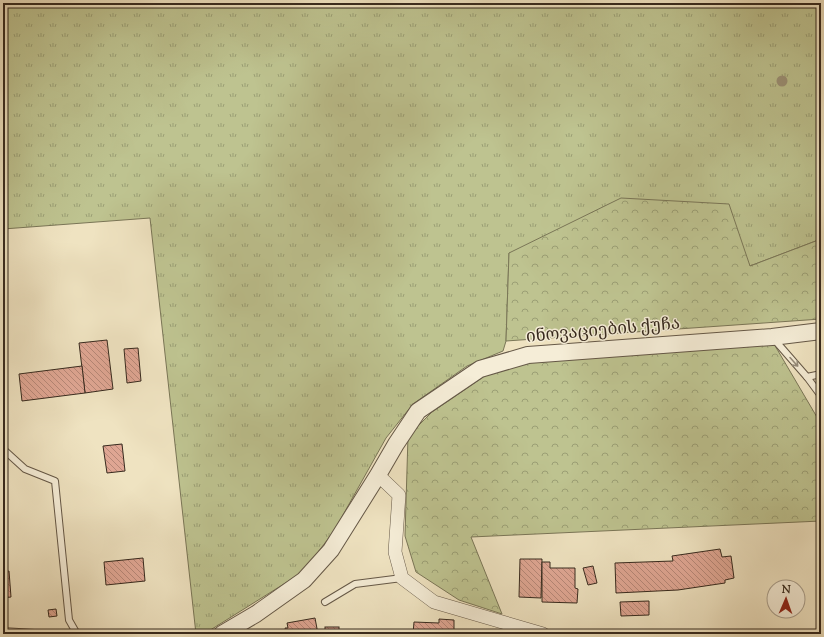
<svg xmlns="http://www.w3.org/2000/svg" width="824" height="637" font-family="'Sorts Mill Goudy','Noto Serif Georgian',serif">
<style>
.grass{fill:url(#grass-tufts);stroke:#7a7657}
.forest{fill:url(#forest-crowns);stroke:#7a7657}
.building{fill:url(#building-back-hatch);stroke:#372a1e}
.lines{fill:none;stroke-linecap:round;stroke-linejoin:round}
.service-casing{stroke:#655847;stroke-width:8}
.minor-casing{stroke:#655847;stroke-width:14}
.tertiary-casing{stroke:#655847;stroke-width:18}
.service{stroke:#f5edd7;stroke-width:6}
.minor{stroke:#f5edd7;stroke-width:13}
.tertiary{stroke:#f5edd7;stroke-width:16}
.tree{fill:#9c9277}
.oneway{stroke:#968c7a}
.labels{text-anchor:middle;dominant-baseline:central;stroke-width:3;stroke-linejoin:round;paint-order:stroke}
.street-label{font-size:17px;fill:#372a1e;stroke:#f5edd7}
</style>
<defs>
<pattern id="grass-tufts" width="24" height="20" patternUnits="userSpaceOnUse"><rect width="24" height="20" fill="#bec390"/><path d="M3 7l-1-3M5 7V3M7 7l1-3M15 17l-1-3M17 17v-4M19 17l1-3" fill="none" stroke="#9b9f75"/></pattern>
<pattern id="forest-crowns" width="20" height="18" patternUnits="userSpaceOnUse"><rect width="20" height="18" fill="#bec390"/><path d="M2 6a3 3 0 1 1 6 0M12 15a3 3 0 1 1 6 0" fill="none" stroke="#9b9f75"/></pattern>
<pattern id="building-back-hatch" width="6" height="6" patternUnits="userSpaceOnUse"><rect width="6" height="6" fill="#dfa693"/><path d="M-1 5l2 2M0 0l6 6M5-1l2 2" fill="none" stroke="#b68777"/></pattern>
</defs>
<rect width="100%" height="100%" fill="#efe3c1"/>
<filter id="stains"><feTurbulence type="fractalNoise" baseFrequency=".005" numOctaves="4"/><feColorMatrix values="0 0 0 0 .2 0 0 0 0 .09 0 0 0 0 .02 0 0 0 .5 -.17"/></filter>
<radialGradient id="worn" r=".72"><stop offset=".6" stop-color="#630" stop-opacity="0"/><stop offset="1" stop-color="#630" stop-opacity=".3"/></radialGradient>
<path class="grass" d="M3,3h818v236l-71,27 -241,-13 -3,88 -3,10 -36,15 -54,38 -27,34 -52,93 -31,41 -99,62h-8l-46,-416 -147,11z"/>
<g class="forest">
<path d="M621,198l108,6 21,62 71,-27v80l-315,22 3,-88z"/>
<path d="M774,344l47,80v97l-350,16 31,77 -43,-14 -43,-28 -11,-36 3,-100 24,-24 54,-37 46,-15z"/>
</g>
<g class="building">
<path d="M107,340l6,49 -28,4 -6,-50z"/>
<path d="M138,348l3,33 -14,2 -3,-34z"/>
<path d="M82,366l3,27 -63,8 -3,-27z"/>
<path d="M122,444l3,27 -18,2 -4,-27z"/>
<path d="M720,549l2,8 9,-1 3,22 -9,2v3l-47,7 -62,3 -1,-30 58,-2 -1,-5z"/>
<path d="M143,558l2,23 -39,4 -2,-23z"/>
<path d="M520,559h22l-1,39 -22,-1z"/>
<path d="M542,562h8v6h25v20l3,1 -1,14 -35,-1z"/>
<path d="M593,566l4,17 -9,2 -5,-17z"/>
<path d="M9,571l2,26 -8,1v-26z"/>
<path d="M649,601v14l-28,1 -1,-14z"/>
<path d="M56,609l1,7 -8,1 -1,-7z"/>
<path d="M315,618l3,16h-38l-1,-2 7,-1 -1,-3h3l-1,-5z"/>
<path d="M439,619l15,1v14h-41l1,-12 25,1z"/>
<rect x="325" y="627" width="14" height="7"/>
</g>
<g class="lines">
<g class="service-casing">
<g id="service">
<path d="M773,338l34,39 14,-3"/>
<path d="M807,377l14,19"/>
<path d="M3,449l22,20 30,12 14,139 8,14"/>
<path d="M325,602l30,-18 47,-6"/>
<path d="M3,631l47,3"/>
</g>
</g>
<g class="minor-casing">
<path id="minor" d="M378,475l21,20 -4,57 7,26 32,24 109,32"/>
</g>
<g class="tertiary-casing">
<path id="tertiary" d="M222,634l34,-20 48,-34 27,-30 47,-75 18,-31 22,-33 62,-42 48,-14 244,-18 49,-6"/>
</g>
<use href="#service" class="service"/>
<use href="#minor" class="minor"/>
<use href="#tertiary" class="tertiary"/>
</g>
<circle class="tree" cx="782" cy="81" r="5.5"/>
<defs><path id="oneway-shaft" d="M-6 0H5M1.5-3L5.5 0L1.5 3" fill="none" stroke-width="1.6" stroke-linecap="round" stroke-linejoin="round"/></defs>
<use class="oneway" href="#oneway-shaft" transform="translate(794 362) rotate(48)"/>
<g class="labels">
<g class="street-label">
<text transform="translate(603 331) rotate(-5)">ინოვაციების ქუჩა</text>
</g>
</g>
<rect width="824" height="637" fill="none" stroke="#efe3c1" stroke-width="16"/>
<rect x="4" y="4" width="816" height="629" fill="none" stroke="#372a1e" stroke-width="2"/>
<rect x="8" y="8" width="808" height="621" fill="none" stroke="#372a1e"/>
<g transform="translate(786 599) rotate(2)"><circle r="19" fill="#f5edd7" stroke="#a99f8d"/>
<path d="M0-3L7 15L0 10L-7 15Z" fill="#8f2418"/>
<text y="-6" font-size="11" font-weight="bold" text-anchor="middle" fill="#372a1e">N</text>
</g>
<rect width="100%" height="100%" filter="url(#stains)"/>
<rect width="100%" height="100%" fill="url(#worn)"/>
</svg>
